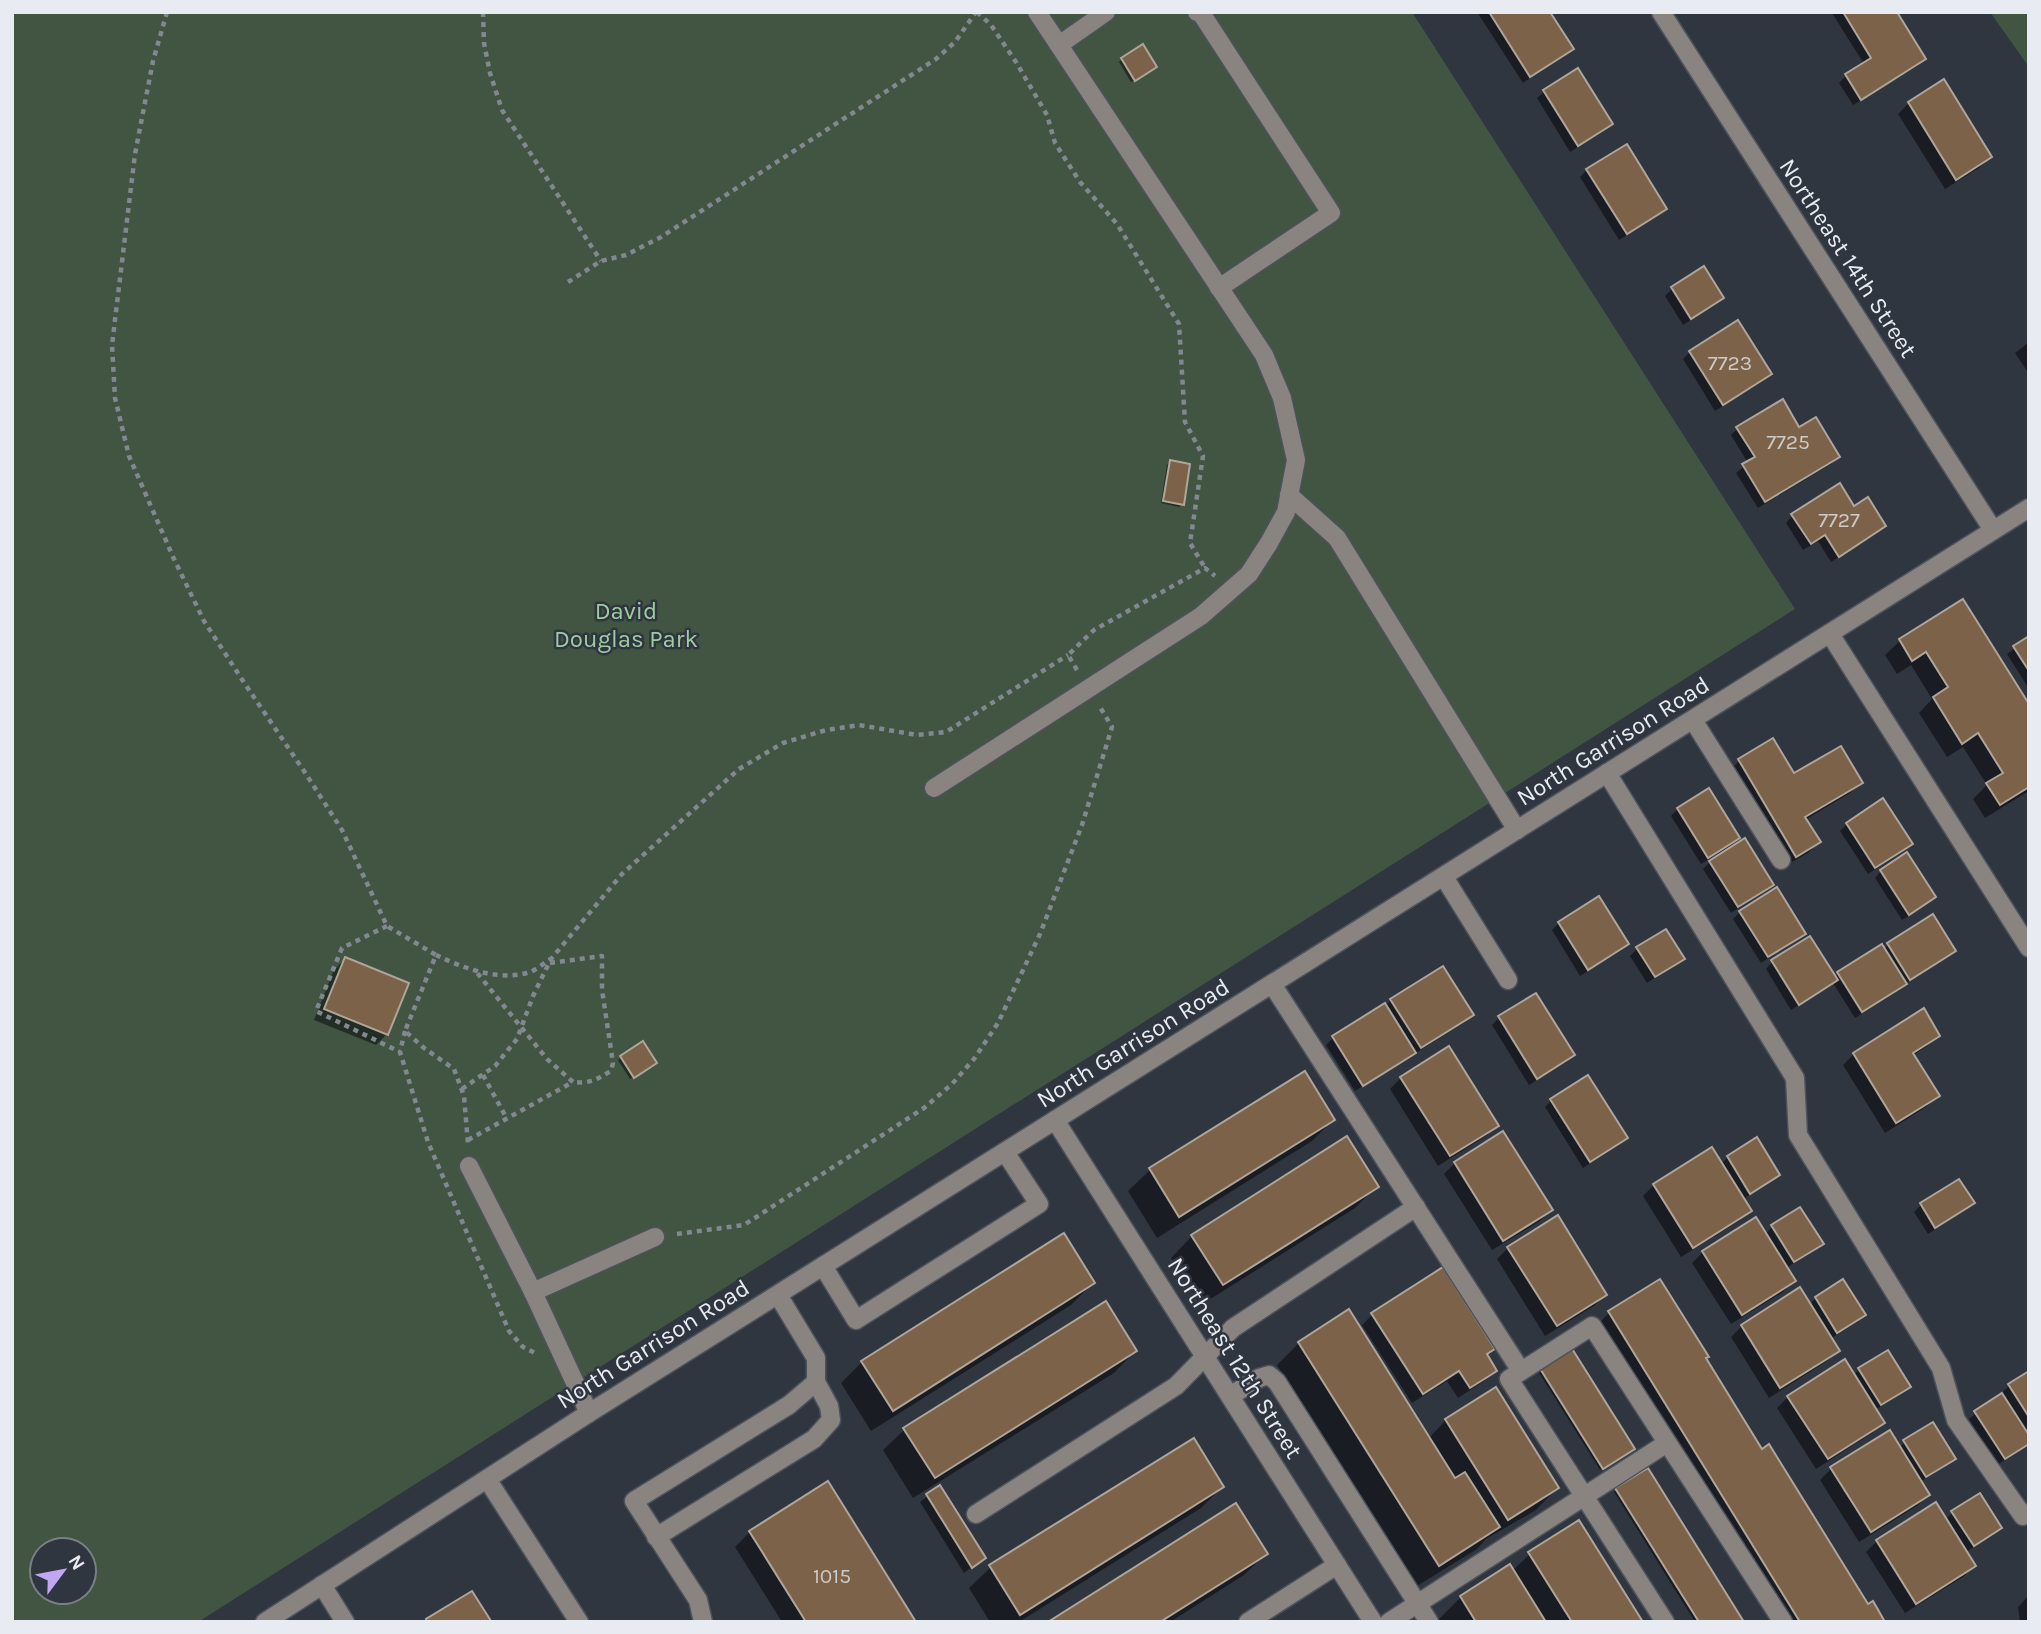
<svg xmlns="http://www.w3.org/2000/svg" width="2041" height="1634" font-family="Karla,sans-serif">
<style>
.green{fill:#415542;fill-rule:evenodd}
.shadow{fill:#0007}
.building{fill:#7c6248;stroke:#afa59b;stroke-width:2}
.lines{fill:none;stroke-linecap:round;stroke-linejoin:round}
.minor-casing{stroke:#4d535c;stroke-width:21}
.path{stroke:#838890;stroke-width:4.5;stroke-dasharray:5 5;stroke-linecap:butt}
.minor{stroke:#8a8481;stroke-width:18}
.labels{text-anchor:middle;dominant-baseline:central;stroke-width:5;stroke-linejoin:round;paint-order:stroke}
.number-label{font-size:21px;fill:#cdcac8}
.street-label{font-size:24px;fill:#e8ecf2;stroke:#303640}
.park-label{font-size:24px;fill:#9dcd9f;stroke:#303640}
</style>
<rect width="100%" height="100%" fill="#303640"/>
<g class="green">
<path d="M12,12h1400l383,597 -1597,1013h-186zM42,1550h42v42h-42z"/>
<path d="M1990,12h39v55z"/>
</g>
<g class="shadow">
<path d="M1477,12h71l24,37 -7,7 -42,27z"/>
<path d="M1895,12l29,47 -7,7 -64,39 -14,-22 7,-7 18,-12 -32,-51z"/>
<path d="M1122,59l30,11 -21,12 -12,-20z"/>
<path d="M1578,70l33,54 -7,7 -34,21 -33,-54 7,-6z"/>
<path d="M1943,82l47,75 -11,11 -34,21 -47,-75 11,-11z"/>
<path d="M1587,170l78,38 -7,7 -39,25 -39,-63z"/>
<path d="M1672,289l50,9 -7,7 -32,20 -18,-29z"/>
<path d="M1738,322l32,52 -7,7 -48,30 -32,-52 7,-7z"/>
<path d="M2029,342v32l-14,-21z"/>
<path d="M1738,428l61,1 39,28 -7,7 -73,44 -22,-35 12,-10 -17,-28z"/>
<path d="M1170,462l12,42 -3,3 -18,-4 6,-38z"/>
<path d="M1792,516l92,10 -7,7 -46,29 -13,-21 -15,9 -17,-27z"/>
<path d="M1962,602l67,105v84l-44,27 -12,-19 14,-14 -24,-38 -16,10 -28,-44 13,-14 -21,-34 -14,9 -12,-19 15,-14z"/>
<path d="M2029,638v51l-22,-35z"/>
<path d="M1740,760l54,16 67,6 -11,11 -45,27 14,22 -11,11 -23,13 -56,-95z"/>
<path d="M1678,809l60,29 -7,7 -30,19 -30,-48z"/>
<path d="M1847,824l63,20 -7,7 -35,23 -28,-43z"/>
<path d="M1710,862l62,22 -7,7 -34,22 -28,-44z"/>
<path d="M1881,871l53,26 -7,7 -25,16 -27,-42z"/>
<path d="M1599,899l28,45 -7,7 -40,25 -28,-46 7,-7z"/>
<path d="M1740,912l64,21 -7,7 -36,23 -28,-44z"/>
<path d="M1933,917l21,33 -7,7 -42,27 -7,7 -43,27 -22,-35 -42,27 -25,-41 6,-7 62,16 4,-5 45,-24z"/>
<path d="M1665,931l17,27 -7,7 -28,18 -17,-27 7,-7z"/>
<path d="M345,959l42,75 -11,11 -62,-25 20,-50z"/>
<path d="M1535,995l38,60 -7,7 -37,23 -37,-60 7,-7z"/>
<path d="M1391,1000l81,15 -7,7 -51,32 -1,-1 -7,6 -51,32 -29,-46 7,-7 52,-31z"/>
<path d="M1923,1011l15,24 -11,11 -15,10 25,40 -11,11 -41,26 -42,-68 11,-11z"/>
<path d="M621,1057l31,9 -22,13 -12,-19z"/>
<path d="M1304,1073l29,47 -21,21 -155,97 -29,-47 22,-21z"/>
<path d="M1401,1078l96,47 -11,11 -48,30 -48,-77z"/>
<path d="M1552,1100l74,38 -7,7 -36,23 -38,-61z"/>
<path d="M1728,1157l50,18 -7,7 -28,17 7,11 -11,11 -58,36 -38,-61 11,-11 67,-21z"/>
<path d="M1455,1163l96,47 -11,11 -48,29 -48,-76z"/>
<path d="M1958,1181l14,22 -7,7 -37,24 -14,-22 7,-7z"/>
<path d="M1376,1187l-21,21 -154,97 -30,-47 21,-22z"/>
<path d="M1800,1209l21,35 -7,7 -28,17 8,13 -11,11 -52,32 -39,-61 11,-11 62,-18 7,-7z"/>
<path d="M1508,1248l97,47 -11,11 -49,30 -48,-77z"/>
<path d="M1093,1283l-22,22 -200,126 -30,-48 21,-21z"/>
<path d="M1816,1298l48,17 -7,7 -27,17 8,11 -11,11 -58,37 -38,-61 11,-11 67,-21z"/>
<path d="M1348,1312l80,127 18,-19 111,68 -21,22 -50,29 -9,10 -60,37 -140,-221 22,-22z"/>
<path d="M1609,1313l95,46 57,92 106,156 16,15h-106l-182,-295z"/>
<path d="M1373,1314l120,35 -7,7 9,14 -11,11 -26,17 -11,-17 -35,22 -50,-78z"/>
<path d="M1135,1351l-21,22 -201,125 -30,-48 22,-21z"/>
<path d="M1541,1368l89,83 -30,19 -62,-99z"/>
<path d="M1859,1370l50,16 -7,7 -27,17 8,12 -11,11 -56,36 -39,-61 11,-11 65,-22z"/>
<path d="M2029,1373v72l-32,20 -28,-46 29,-23 11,-10z"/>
<path d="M1905,1442l49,16 -7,7 -27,17 8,13 -11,11 -58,36 -39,-62 11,-11 68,-21z"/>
<path d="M940,1487l44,71 -20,15 -44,-71z"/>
<path d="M1222,1487l-21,21 -182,114h-29l-21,-34 22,-21z"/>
<path d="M1617,1489l125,133h-47l-81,-130z"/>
<path d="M1953,1512l47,16 -7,7 -27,17 8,14 -11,11 -58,36 -39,-61 11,-11 68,-21z"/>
<path d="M750,1532l164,90h-132l-47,-75z"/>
<path d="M1266,1554l-22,21 -74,47h-119z"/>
<path d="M1530,1554l111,68h-200l-2,-3 22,-22 51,-26z"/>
<path d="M2028,1596l1,26h-9l-2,-15z"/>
</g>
<g class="building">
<path d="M1489,12h61l24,37 -44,28z"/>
<path d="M1843,12h54l29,47 -65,41 -16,-26 26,-16z"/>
<path d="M1143,44l14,23 -22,14 -14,-23z"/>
<path d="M1578,68l35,56 -35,22 -35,-56z"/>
<path d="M1944,79l48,78 -36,23 -48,-78z"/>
<path d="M1627,144l40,65 -40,25 -41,-65z"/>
<path d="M1704,266l20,32 -33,21 -20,-32z"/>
<path d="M1738,320l34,54 -49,31 -34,-54z"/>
<path d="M1783,399l16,28 17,-10 24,40 -75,45 -23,-38 13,-7 -19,-30z"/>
<path d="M1170,460l20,4 -6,41 -21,-4z"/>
<path d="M1840,483l14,23 14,-9 18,29 -47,31 -14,-22 -14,9 -20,-30z"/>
<path d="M1963,599l66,105v83l-29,18 -14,-22 17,-10 -25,-40 -16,11 -29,-47 15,-10 -22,-35 -14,9 -13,-22z"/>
<path d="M2029,636v35l-16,-25z"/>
<path d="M1773,738l21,35 47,-27 22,37 -58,34 16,25 -25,15 -58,-98z"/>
<path d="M1709,788l31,50 -32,20 -31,-50z"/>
<path d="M1883,798l30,46 -38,24 -29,-45z"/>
<path d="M1745,838l29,47 -36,22 -29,-46z"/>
<path d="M1907,852l29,45 -27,18 -29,-45z"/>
<path d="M1777,887l29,47 -38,23 -29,-46z"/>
<path d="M1599,896l30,48 -41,26 -30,-48z"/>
<path d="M1933,914l23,37 -46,29 -23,-37z"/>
<path d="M1666,929l19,30 -30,18 -19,-30z"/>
<path d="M1810,936l28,44 -39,25 -28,-45z"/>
<path d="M1882,944l25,40 -45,28 -25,-40z"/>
<path d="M345,957l64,26 -21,52 -64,-26z"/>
<path d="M1443,966l31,49 -53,33 -31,-49z"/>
<path d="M1536,993l39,62 -38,24 -39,-63z"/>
<path d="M1385,1003l31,50 -53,33 -31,-50z"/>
<path d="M1924,1008l16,28 -27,17 27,43 -44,27 -43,-70z"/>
<path d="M643,1041l14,22 -23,15 -14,-22z"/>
<path d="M1449,1046l50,80 -49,30 -50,-79z"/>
<path d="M1305,1071l30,49 -156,97 -30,-49z"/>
<path d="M1588,1075l40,63 -38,24 -40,-63z"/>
<path d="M1503,1131l50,79 -50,31 -49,-79z"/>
<path d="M1347,1136l32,51 -156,98 -32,-50z"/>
<path d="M1757,1137l23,38 -30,19 -23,-38z"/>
<path d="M1712,1147l40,64 -59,37 -40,-64z"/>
<path d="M1959,1179l16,24 -40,25 -15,-25z"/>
<path d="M1800,1207l24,37 -30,18 -23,-37z"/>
<path d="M1558,1215l49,80 -50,31 -50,-79z"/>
<path d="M1756,1217l40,64 -54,34 -40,-64z"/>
<path d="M1064,1233l31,50 -202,128 -32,-50z"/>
<path d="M1443,1267l52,82 -8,5 10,17 -27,17 -11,-17 -36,23 -52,-81z"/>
<path d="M1660,1279l49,78 -3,1 56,91 7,-5 99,160 5,-3 12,21h-85l-192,-311z"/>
<path d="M1843,1279l23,36 -29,18 -22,-36z"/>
<path d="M1800,1287l40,64 -60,37 -39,-63z"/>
<path d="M1106,1301l31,50 -202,127 -32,-50z"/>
<path d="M1349,1309l106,169 10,-6 35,55 -61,39 -141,-224z"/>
<path d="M1571,1347l64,102 -32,20 -64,-102z"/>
<path d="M1888,1350l23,37 -30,18 -23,-37z"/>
<path d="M1845,1359l40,64 -57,36 -41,-63z"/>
<path d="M2029,1371v46l-21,-33z"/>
<path d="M1496,1387l63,101 -51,32 -63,-101z"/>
<path d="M2002,1393l27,42v9l-24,15 -31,-48z"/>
<path d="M1933,1422l23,37 -30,18 -23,-37z"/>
<path d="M1890,1430l40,65 -59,37 -41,-65z"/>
<path d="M1194,1438l30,49 -204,128 -31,-50z"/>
<path d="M1648,1468l96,154h-45l-84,-134z"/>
<path d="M828,1481l88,141h-110l-57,-91z"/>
<path d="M940,1485l46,73 -14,10 -46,-74z"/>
<path d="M1980,1493l22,35 -28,18 -23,-35z"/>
<path d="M1936,1502l40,64 -60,38 -40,-64z"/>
<path d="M1236,1503l32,51 -108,68h-112z"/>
<path d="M1579,1520l64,102h-71l-44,-70z"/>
<path d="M1510,1564l36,58h-70l-16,-26z"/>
<path d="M472,1591l19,30 -64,1 -1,-3z"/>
</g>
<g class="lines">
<g class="minor-casing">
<g id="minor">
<path d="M1197,12l4,1 130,200 -112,75"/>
<path d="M1661,12l332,518"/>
<path d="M1059,45l47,-33"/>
<path d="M1289,495l48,43 180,292"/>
<path d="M1830,634l199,314"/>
<path d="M1693,720l88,140"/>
<path d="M1607,773l188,305 3,57 143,233 15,52 67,96 6,-3"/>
<path d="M934,788l267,-172 48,-42 20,-31 17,-31 10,-52 -14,-62 -18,-43 -227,-343"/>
<path d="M1444,877l64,103"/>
<path d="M1272,984l249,387"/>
<path d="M1055,1120l318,502"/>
<path d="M469,1166l64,126 56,121"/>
<path d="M823,1266l33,54 183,-116 -34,-52"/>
<path d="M533,1292l122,-55"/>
<path d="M1230,1396l29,-18 10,-3 8,7 152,240"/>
<path d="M487,1479l92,143"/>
<path d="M976,1514l200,-128 57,-58 183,-121"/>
<path d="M656,1537l158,-98 17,-19 -2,-14 -13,-24v-24l-38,-63"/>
<path d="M322,1585l23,37"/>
<path d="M265,1622l324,-209 1440,-905"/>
<path d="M703,1622l-5,-22 -64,-99 155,-96 27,-23"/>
<path d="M1248,1622l89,-57"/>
<path d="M1389,1622l278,-179"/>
<path d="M1665,1622l-156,-243 83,-53 191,296"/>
</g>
</g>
<g class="path">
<path d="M167,12l-14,49 -18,93 -23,191 3,53 14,58 45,103 30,62 39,60 61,90 38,59 45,96 49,29 -31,76 19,17 30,21 10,27 4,48"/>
<path d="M483,12l1,31 6,30 12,37 99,151"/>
<path d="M977,12l14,13 25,37 31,53 8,28 25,39 37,42 62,100 6,98 18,34 -13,87 15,25"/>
<path d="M568,282l33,-21 25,-6 35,-18 275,-178 19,-17 21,-30"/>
<path d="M1077,670l-9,-15 26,-25 111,-62 10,8"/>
<path d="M387,926l-45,22 -26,63 84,41"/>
<path d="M436,955c27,13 61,26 91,18 8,-2 16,-9 23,-14"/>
<path d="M550,963l52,-7v34l11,73 -2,8c-14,8 -21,13 -38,11"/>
<path d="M405,1031l-5,21 28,90 81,189 14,16 12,6"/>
<path d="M483,1075l24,44"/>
<path d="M462,1089l33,-23 22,-27 16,-43 18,-37 71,-85 117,-105 44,-26 43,-13 33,-5 58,10 29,-3 122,-77"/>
<path d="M468,1140l105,-58 -26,-23 -73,-90"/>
<path d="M677,1234l67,-9 180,-117 28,-24 22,-25 24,-36 42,-89 42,-109 30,-98 -12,-20"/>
</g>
<use href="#minor" class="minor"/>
</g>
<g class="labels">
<g class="number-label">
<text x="1730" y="363">7723</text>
<text x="1788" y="442">7725</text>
<text x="1839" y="520">7727</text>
<text x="832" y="1576">1015</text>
</g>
<g class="street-label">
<text transform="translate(1848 258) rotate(57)">Northeast 14th Street</text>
<text transform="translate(1613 741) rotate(-32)">North Garrison Road</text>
<text transform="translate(1133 1043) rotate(-32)">North Garrison Road</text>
<text transform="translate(653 1344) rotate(-32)">North Garrison Road</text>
<text transform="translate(1235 1358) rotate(58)">Northeast 12th Street</text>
</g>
<g class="park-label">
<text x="626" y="611">David<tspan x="626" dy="28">Douglas Park</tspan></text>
</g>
</g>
<rect width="2041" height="1634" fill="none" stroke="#e8ecf2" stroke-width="28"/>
<g transform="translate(63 1571) rotate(58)"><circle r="33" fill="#303640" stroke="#7a7f87" stroke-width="2"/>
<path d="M0-5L12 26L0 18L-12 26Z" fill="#c0a8f3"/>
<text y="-10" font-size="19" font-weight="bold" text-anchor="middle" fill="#e8ecf2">N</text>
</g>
</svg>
